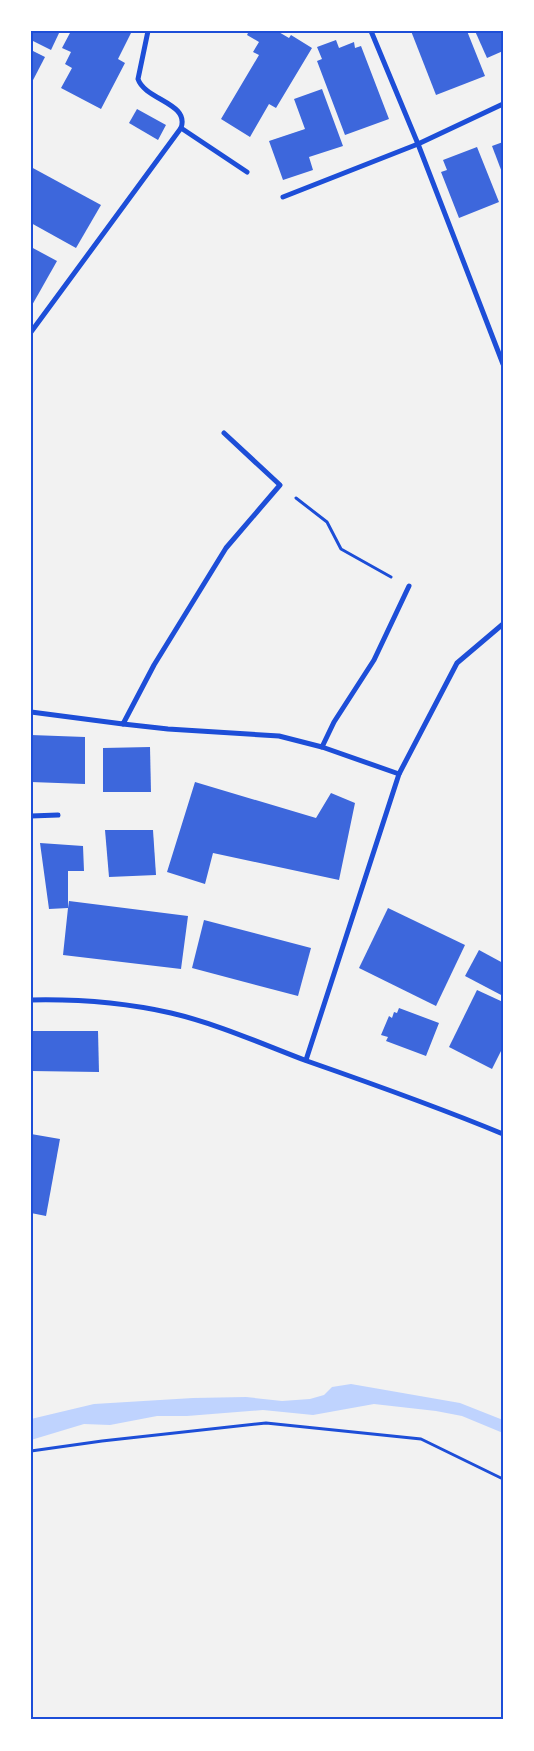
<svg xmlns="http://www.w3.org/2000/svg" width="534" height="1751" font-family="Quicksand,sans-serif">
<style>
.water{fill:#bfd3fe}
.building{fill:#3d67dc}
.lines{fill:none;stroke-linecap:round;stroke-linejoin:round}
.path{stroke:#1d4ed8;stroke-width:3}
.minor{stroke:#1d4ed8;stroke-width:5}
.neatline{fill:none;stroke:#1d4ed8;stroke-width:2}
</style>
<rect width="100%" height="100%" fill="#f2f2f2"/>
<path class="water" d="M351,1384l109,19 43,17v13l-41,-17 -26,-5 -62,-7 -61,11 -50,-5 -76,6h-30l-47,9 -26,-1 -53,16v-21l63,-15 99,-6 53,-1 36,4 28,-2 14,-4 8,-8z"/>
<g class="building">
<path d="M31,31h29l-9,19 -20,-10z"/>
<path d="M71,31h61l-14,28 7,4 -24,46 -40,-21 11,-20 -7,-4 6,-12 -9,-4z"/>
<path d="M249,31h28l12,7 2,-3 21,13 -36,60 -7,-4 -19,33 -29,-18 38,-64 -6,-3 6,-10 -12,-7z"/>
<path d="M411,31h56l18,45 -49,19z"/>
<path d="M475,31h28v20l-16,7z"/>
<path d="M336,40l3,8 15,-6 1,6 6,-2 28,73 -44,16 -28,-74 5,-2 -5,-12z"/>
<path d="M31,50l14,7 -14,27z"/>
<path d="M322,89l21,57 -34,11 4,13 -30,10 -14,-39 36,-12 -11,-30z"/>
<path d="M137,109l29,16 -8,15 -29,-17z"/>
<path d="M503,142v33l-11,-29z"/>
<path d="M477,147l22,55 -40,16 -18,-46 6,-2 -4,-10z"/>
<path d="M31,167l70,38 -25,43 -45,-25z"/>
<path d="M31,247l26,14 -26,46z"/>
<path d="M31,735l54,2v47l-54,-2z"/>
<path d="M150,747l1,45h-48v-44z"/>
<path d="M195,782l121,36 15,-25 24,10 -16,77 -126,-27 -8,31 -38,-12z"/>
<path d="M105,830h48l3,45 -47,2z"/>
<path d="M40,843l43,3 1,25h-16v37l1,-7 119,15 -7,53 -118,-14 5,-47 -19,1z"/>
<path d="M388,908l77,37 -29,61 -77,-38z"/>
<path d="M204,920l107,28 -13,48 -106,-28z"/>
<path d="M479,950l24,13v33l-38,-20z"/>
<path d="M477,990l26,12v45l-11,22 -43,-22z"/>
<path d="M399,1008l40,15 -13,33 -40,-15 2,-4 -7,-2 8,-19 3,2 2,-6 3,1z"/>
<path d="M31,1031h67l1,41 -68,-1z"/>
<path d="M31,1134l29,5 -14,77 -15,-3z"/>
</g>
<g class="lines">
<g class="path">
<path d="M296,498l31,24 14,27 50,28"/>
<path d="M31,1451l71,-10 164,-18 155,16 82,40"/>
</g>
<g class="minor">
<path d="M371,31l47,113 85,220"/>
<path d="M181,128l66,44"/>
<path d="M283,197l135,-53 85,-40"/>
<path d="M31,332l150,-204c9,-25 -36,-28 -43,-49l10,-48"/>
<path d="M31,712l92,12 31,-59 72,-117 54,-63 -56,-52"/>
<path d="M123,724l45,5 111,7 43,11 77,27"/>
<path d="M322,747l12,-25 40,-62 35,-74"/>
<path d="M31,816l27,-1"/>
<path d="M31,1000c46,-1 95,3 140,13 47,11 91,31 136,48 66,23 131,46 196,73"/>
<path d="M306,1060l93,-286 58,-111 46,-39"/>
</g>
</g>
<rect width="534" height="1751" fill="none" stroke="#ffffff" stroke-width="65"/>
<rect x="32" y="32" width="470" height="1686" class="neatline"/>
</svg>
